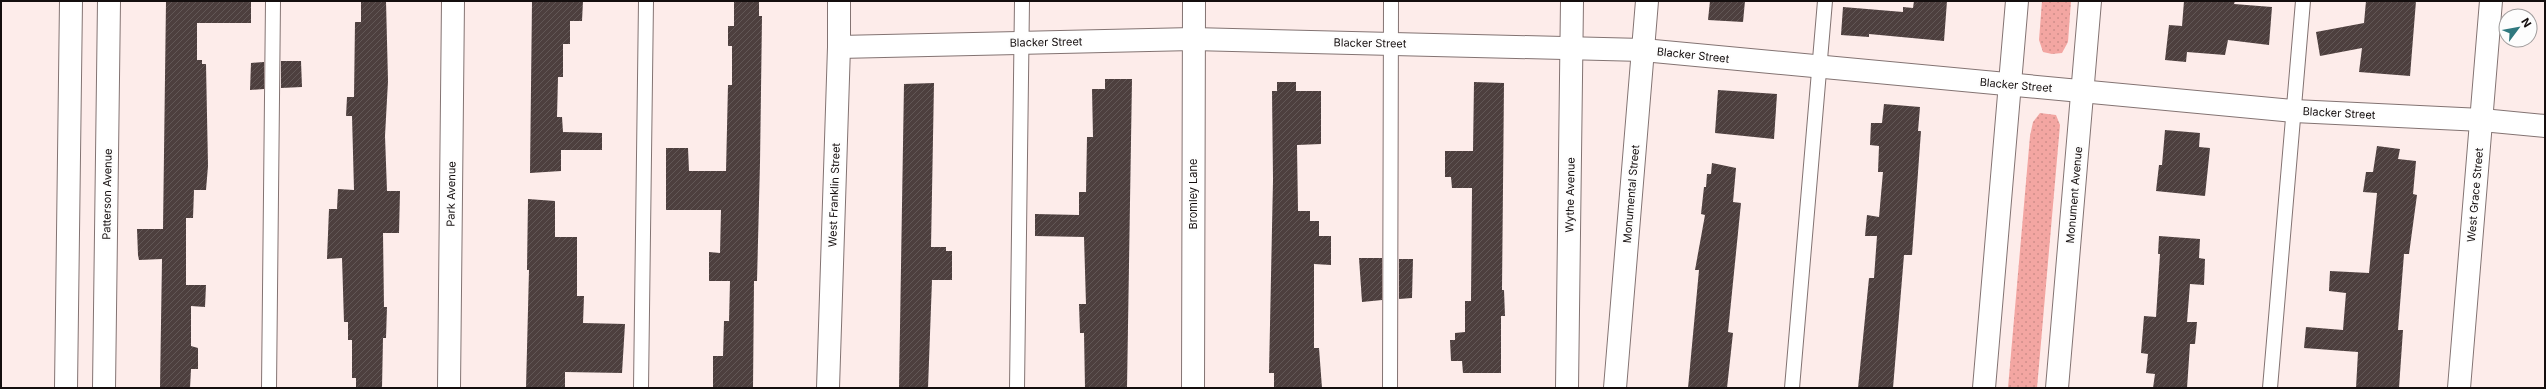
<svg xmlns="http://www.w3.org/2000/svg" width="2546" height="389" font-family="Inter,sans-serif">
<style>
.grass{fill:url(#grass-dots)}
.building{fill:url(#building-hatch)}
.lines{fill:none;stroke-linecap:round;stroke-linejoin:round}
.service-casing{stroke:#837372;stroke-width:16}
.minor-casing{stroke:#837372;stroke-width:24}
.tertiary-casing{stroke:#837372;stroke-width:24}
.primary-casing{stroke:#837372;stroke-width:24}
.service{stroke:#fff;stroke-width:14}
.minor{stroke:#fff;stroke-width:22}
.tertiary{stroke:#fff;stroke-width:22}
.primary{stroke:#fff;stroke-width:22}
.labels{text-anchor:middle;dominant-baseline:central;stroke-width:4;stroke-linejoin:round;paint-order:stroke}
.street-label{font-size:11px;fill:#140e0e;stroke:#fdfdfd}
</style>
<defs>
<pattern id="grass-dots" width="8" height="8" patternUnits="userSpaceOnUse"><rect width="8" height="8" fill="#f3a6a2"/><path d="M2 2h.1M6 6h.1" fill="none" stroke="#cf8e8a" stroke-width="1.8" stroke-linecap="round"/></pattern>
<pattern id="building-hatch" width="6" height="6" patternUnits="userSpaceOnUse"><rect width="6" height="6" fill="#4d3f3e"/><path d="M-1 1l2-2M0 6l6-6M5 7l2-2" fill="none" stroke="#625756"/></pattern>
</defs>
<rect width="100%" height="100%" fill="#fdecea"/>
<g class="grass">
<path d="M2042,1h29l-3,41 -6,11 -10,1 -9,-2 -4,-12z"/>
<path d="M2040,113l16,2 4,10 -23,263h-29l22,-252 3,-14z"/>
</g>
<g class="building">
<path d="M166,1h85v22h-54v37h5v4h4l2,102 -2,24h-12l-1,28h-7v67h20l-1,22 -14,-1v40l7,2v21h-7l-1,19h-30l2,-129 -23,1 -1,-5 -1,-26h26z"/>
<path d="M361,1h25l2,80 -3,55 2,55h13l-1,42h-16l1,74h3l-1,31h-3l-1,50h-26v-10h-4v-38h-4v-18h-4l-2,-64 -15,1 2,-50h8l1,-20 16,1 -2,-74h-6l1,-19h7l1,-75h6z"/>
<path d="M532,1h51l-1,20h-12v23h-7v33h-5l-1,40h5l1,15 39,1v17h-41v21l-31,2z"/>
<path d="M734,1l25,1v14h3l-2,147 -3,118h-3l-1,107h-40v-32h10l1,-35h5l1,-40h-21v-29l11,1 1,-43h-55v-62h22l1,23h37l2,-86h4v-39h-4v-20h6z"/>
<path d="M1710,1h35l-2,21 -35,-2z"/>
<path d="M1914,1h33l-3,40 -75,-7v3l-28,-2 2,-28 60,5v-5l10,1z"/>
<path d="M2184,1h51l-1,3 38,3 -3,38 -41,-5 -3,15 -38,-3 -1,10 -21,-2 4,-35 13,1z"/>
<path d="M2366,1h50l-6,75 -51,-4 3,-24 -42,8 -4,-24 48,-9z"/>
<path d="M281,61h20l1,26 -21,1z"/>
<path d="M264,62v27l-14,1 1,-27z"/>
<path d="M1105,79h27l-5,309h-42l-1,-55h-4l-1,-29h7l-2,-67 -49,-1v-22l44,1v-23h7l1,-55h6l-1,-48h13z"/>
<path d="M1277,82h19v9h25v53l-24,1 1,66h12v10h9v15h12v29l-17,-1v84h5l3,40h-48v-15h-5l4,-193 -1,-89h5z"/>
<path d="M1474,82l30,1 -2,207h2l1,26h-4v57h-38l-1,-12h-11l-1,-21h5v-7l10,-1v-31h6l1,-113h-20l-1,-11h-6v-26h28z"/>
<path d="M934,83l-3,164h15v4h6v29h-20l-4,108h-29l5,-304z"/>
<path d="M1718,90l59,4 -3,45 -59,-6z"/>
<path d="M1884,104l36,3 -2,24h3l-9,124h-8l-11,133h-35l11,-110h5l3,-42h-12l2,-21 12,2 4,-45h-5l1,-26 -9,-1 1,-22h11z"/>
<path d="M2165,130l35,3 -1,14 11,1 -5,48 -49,-5 3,-26h3z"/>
<path d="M2377,146l23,3 -2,10 18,2 -3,33 4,1 -8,59h-5l-6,76h5l-4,58h-43l2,-36 -54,-4 2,-21 37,3 3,-37 -17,-2 1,-20 39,2 8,-80 -14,-1 3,-20h7z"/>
<path d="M1712,163l24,5 -3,34 8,1 -13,129 5,1 -6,55h-39l11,-118h-4l10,-55 -4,-1 3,-27h2l1,-13h4z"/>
<path d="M528,199l27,2v36h22v59h7l-1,27 42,1 -3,49 -57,-1v16h-39l3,-118h-2z"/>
<path d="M2159,236l41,3 -1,19 6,1 -1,26 -14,-1 -3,38h10l-2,22h-5l-3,44h-34l2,-14 -9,-1 2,-19 -7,-1 3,-37 12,1 4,-63h-2z"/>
<path d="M1359,258h23v42l-20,2z"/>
<path d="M1399,259h14l-1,39 -13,1z"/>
</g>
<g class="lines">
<g class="service-casing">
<g id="service">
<path d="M269,388l4,-387"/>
<path d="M641,388l5,-387"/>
<path d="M1017,388l5,-387"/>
<path d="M1390,388l1,-387"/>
<path d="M1792,388l33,-387"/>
<path d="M2270,388l33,-387"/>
</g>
</g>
<g class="minor-casing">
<g id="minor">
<path d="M839,47l354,-8 450,11 651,61 188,9 63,6"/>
<path d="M449,388l4,-387"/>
<path d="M828,388l11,-341v-46"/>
<path d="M1193,388l1,-387"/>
<path d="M1567,388l5,-387"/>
<path d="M1615,388l32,-387"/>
<path d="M2459,388l32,-387"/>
</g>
</g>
<g class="tertiary-casing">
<g id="tertiary">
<path d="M1984,388l33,-387"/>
<path d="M2057,388l33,-387"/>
</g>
</g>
<g class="primary-casing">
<g id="primary">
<path d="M66,388l5,-387"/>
<path d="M104,388l5,-387"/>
</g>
</g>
<use href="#service" class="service"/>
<use href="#minor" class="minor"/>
<use href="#tertiary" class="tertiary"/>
<use href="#primary" class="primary"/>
</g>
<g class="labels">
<g class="street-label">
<text transform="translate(1046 42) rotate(-1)">Blacker Street</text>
<text transform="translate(1370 43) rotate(1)">Blacker Street</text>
<text transform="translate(1693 55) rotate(6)">Blacker Street</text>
<text transform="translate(2016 85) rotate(5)">Blacker Street</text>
<text transform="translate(2339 113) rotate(3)">Blacker Street</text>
<text transform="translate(107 194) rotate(-89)">Patterson Avenue</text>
<text transform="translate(451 194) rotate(-89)">Park Avenue</text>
<text transform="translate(1193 194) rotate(-90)">Bromley Lane</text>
<text transform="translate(1631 194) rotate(-85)">Monumental Street</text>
<text transform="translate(834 195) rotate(-88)">West Franklin Street</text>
<text transform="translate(1570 195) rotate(-89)">Wythe Avenue</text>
<text transform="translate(2074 195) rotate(-85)">Monument Avenue</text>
<text transform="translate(2475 195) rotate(-85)">West Grace Street</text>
</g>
</g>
<rect width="2546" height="389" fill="none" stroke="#140e0e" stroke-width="4"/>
<g transform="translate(2518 28) rotate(58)"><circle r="19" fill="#fdfdfd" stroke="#a09d9d"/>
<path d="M0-3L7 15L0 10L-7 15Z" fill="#2f787e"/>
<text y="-6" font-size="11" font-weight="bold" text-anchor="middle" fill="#140e0e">N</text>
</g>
</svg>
